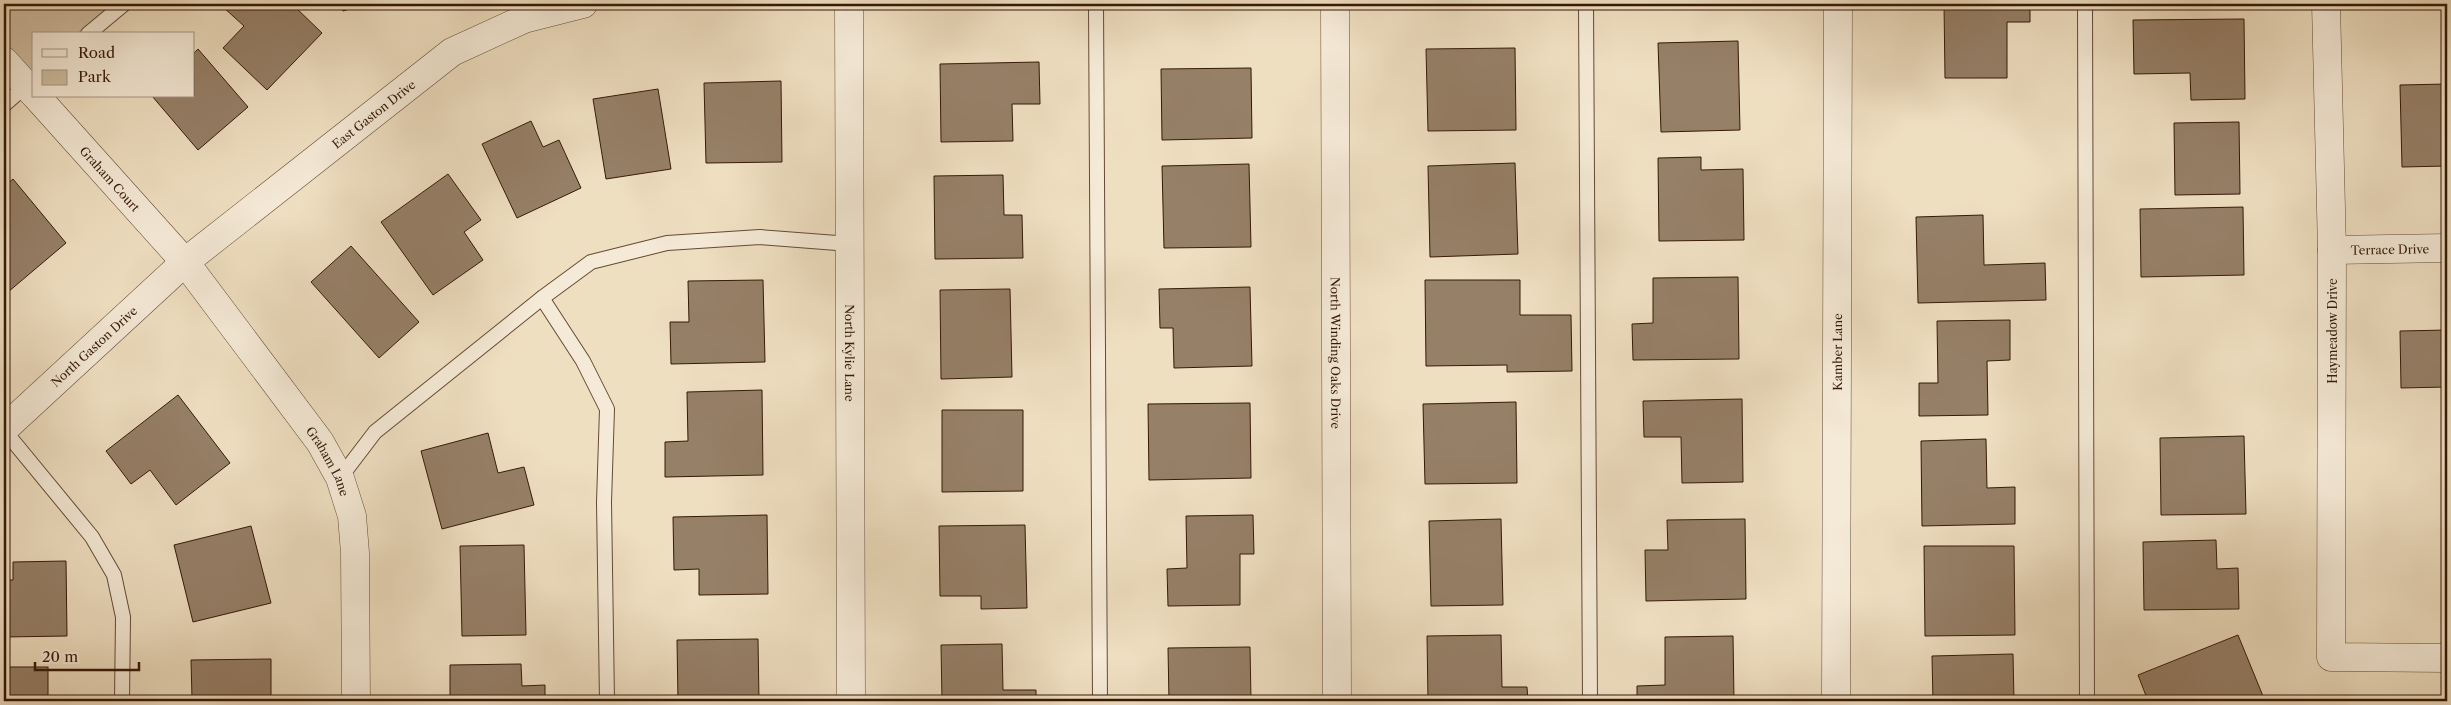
<svg xmlns="http://www.w3.org/2000/svg" width="2451" height="705" font-family="'Libre Caslon Text',serif">
<style>
.green{fill:#cfbda1;stroke:#826b54}
.building{fill:#968068;stroke:#351907}
.lines{fill:none;stroke-linecap:round;stroke-linejoin:round}
.service-casing{stroke:#644a36;stroke-width:16}
.minor-casing{stroke:#644a36;stroke-width:29}
.service{stroke:#f5ead7;stroke-width:14}
.minor{stroke:#f5ead7;stroke-width:28}
.labels{text-anchor:middle;dominant-baseline:central;stroke-width:4;stroke-linejoin:round;paint-order:stroke}
.street-label{font-size:12px;fill:#351907;stroke:#f5ead7}
</style>
<rect width="100%" height="100%" fill="#efdfc1"/>
<filter id="stains"><feTurbulence type="fractalNoise" baseFrequency=".004" numOctaves="4"/><feColorMatrix values="0 0 0 0 .2 0 0 0 0 .09 0 0 0 0 .02 0 0 0 .5 -.17"/></filter>
<radialGradient id="worn" r=".72"><stop offset=".6" stop-color="#630" stop-opacity="0"/><stop offset="1" stop-color="#630" stop-opacity=".3"/></radialGradient>
<path class="green" d="M4,4h110l-37,30h-43v36l-30,25z"/>
<g class="building">
<path d="M227,4h65l30,29 -55,57 -44,-42 21,-22 -21,-19z"/>
<path d="M340,4h25l-22,7z"/>
<path d="M1944,4h86v18h-23v56h-62z"/>
<path d="M2244,19l1,80 -54,1 -1,-27 -56,1 -1,-54z"/>
<path d="M1738,41l2,89 -79,2 -3,-89z"/>
<path d="M1515,48l1,82 -88,1 -2,-82z"/>
<path d="M198,49l50,58 -50,43 -46,-54h42v-43z"/>
<path d="M1039,62l1,42h-28l1,37 -72,1 -1,-78z"/>
<path d="M1251,68l1,70 -90,2 -1,-71z"/>
<path d="M781,81l1,81 -76,1 -2,-80z"/>
<path d="M2447,84v82l-45,1 -2,-82z"/>
<path d="M658,89l13,80 -65,10 -13,-80z"/>
<path d="M531,121l12,26 16,-7 22,48 -64,30 -35,-74z"/>
<path d="M2239,122l1,72 -65,1 -1,-72z"/>
<path d="M1701,157v13l42,-1 1,71 -85,1 -1,-83z"/>
<path d="M1515,163l3,91 -88,3 -2,-91z"/>
<path d="M1249,164l2,83 -87,1 -2,-82z"/>
<path d="M448,174l33,46 -17,12 19,28 -50,35 -52,-73z"/>
<path d="M1003,175l1,40h18l1,43 -88,1 -1,-83z"/>
<path d="M13,179l53,64 -58,49 -4,-5v-100z"/>
<path d="M2243,207l1,68 -103,2 -1,-68z"/>
<path d="M1983,215l1,50 61,-2 1,37 -128,3 -2,-86z"/>
<path d="M351,246l68,76 -40,36 -68,-76z"/>
<path d="M1738,277l1,82 -106,1 -1,-36 21,-1v-45z"/>
<path d="M763,280l2,82 -94,2 -1,-42h19l-1,-41z"/>
<path d="M1425,280h95v35h51l1,56 -65,1v-7l-81,1z"/>
<path d="M1250,287l2,79 -78,2 -1,-40h-13l-1,-39z"/>
<path d="M1010,289l2,88 -71,2 -1,-89z"/>
<path d="M2010,320v40l-23,1 1,54 -69,1v-33h19l-1,-62z"/>
<path d="M2447,330v57l-46,1 -1,-57z"/>
<path d="M762,390l1,85 -98,2v-35l23,-1 -1,-49z"/>
<path d="M178,395l52,68 -54,42 -26,-35 -19,14 -25,-33z"/>
<path d="M1742,399l1,83 -61,1 -1,-46h-37l-1,-36z"/>
<path d="M1516,402l1,81 -92,1 -2,-80z"/>
<path d="M1250,403l1,75 -102,2 -1,-76z"/>
<path d="M942,410h81v81l-81,1z"/>
<path d="M488,433l10,40 26,-6 10,38 -92,24 -21,-78z"/>
<path d="M2244,436l2,78 -85,1 -1,-77z"/>
<path d="M1986,439l1,49 28,-1v37l-93,2 -1,-85z"/>
<path d="M767,515l1,79 -69,1v-26l-25,1 -1,-53z"/>
<path d="M1253,515l1,39h-14v51l-72,1 -1,-37 20,-1 -1,-52z"/>
<path d="M1501,519l2,86 -72,1 -2,-85z"/>
<path d="M1745,519l1,80 -100,2 -1,-51h23l-1,-30z"/>
<path d="M1025,525l2,83 -46,1v-13h-41l-1,-70z"/>
<path d="M251,526l20,77 -78,19 -19,-77z"/>
<path d="M2216,540l1,29 21,-1 1,41 -95,1 -1,-68z"/>
<path d="M524,545l2,90 -64,1 -2,-90z"/>
<path d="M1924,546h90l1,89 -90,1z"/>
<path d="M66,561l1,75 -63,1v-57h9v-18z"/>
<path d="M1501,635l1,52h25l1,14h-100l-1,-65z"/>
<path d="M2238,635l27,66h-117l-10,-26z"/>
<path d="M1733,636l1,65h-97v-15l28,-1v-48z"/>
<path d="M758,639l1,62h-81l-1,-61z"/>
<path d="M1002,644l1,46h33v11h-94l-1,-56z"/>
<path d="M1250,647l1,54h-82l-1,-53z"/>
<path d="M2013,654l1,47h-81l-1,-45z"/>
<path d="M271,659v42h-56v-4l-23,1 -1,-38z"/>
<path d="M521,664l1,22 23,-1v16h-95v-36z"/>
<rect x="4" y="667" width="44" height="34"/>
</g>
<g class="lines">
<g class="service-casing">
<g id="service">
<path d="M1096,4l4,697"/>
<path d="M1586,4l4,697"/>
<path d="M2085,4l2,697"/>
<path d="M88,34l36,-30"/>
<path d="M4,105l25,-22"/>
<path d="M542,298l41,63 24,48 -3,93 3,199"/>
<path d="M4,430l88,107 22,38 9,42 -1,84"/>
<path d="M340,478l35,-46 167,-134 49,-36 76,-19 93,-6 90,7"/>
</g>
</g>
<g class="minor-casing">
<g id="minor">
<path id="s1" d="M849,4l2,697"/>
<path id="s2" d="M1335,4l2,697"/>
<path d="M2326,4l6,246 -1,407 116,1"/>
<path d="M4,61l30,33"/>
<path id="s3" d="M36,96l149,166 135,180 20,36 12,38 3,37 1,148"/>
<path id="s4" d="M2332,250l115,-2"/>
<path id="s5" d="M4,429l181,-167 267,-210 72,-33 59,-15"/>
<path id="s6" d="M1836,701l2,-697"/>
</g>
</g>
<use href="#service" class="service"/>
<use href="#minor" class="minor"/>
</g>
<g class="labels">
<g class="street-label">
<text stroke="none"><textPath href="#s5" startOffset="486">East Gaston Drive</textPath></text>
<text stroke="none"><textPath href="#s3" startOffset="111">Graham Court</textPath></text>
<text stroke="none"><textPath href="#s4" startOffset="58">Terrace Drive</textPath></text>
<text transform="translate(2332 331) rotate(-90)">Haymeadow Drive</text>
<text stroke="none"><textPath href="#s5" startOffset="122">North Gaston Drive</textPath></text>
<text stroke="none"><textPath href="#s1" startOffset="349">North Kylie Lane</textPath></text>
<text stroke="none"><textPath href="#s2" startOffset="349">North Winding Oaks Drive</textPath></text>
<text stroke="none"><textPath href="#s6" startOffset="349">Kamber Lane</textPath></text>
<text stroke="none"><textPath href="#s3" startOffset="469">Graham Lane</textPath></text>
</g>
</g>
<rect width="2451" height="705" fill="none" stroke="#efdfc1" stroke-width="20"/>
<rect x="5" y="5" width="2441" height="695" fill="none" stroke="#351907" stroke-width="2.5"/>
<rect x="10" y="10" width="2431" height="685" fill="none" stroke="#351907"/>
<rect x="32" y="32" width="162" height="65" fill="#f5ead7" stroke="#a89684"/>
<rect x="42" y="49" width="25" height="8" fill="#f5ead7" stroke="#a89684"/>
<text x="78" y="58" font-size="15" fill="#351907">Road</text>
<rect x="42" y="70" width="25" height="15" fill="#cfbda1" stroke="#a89684"/>
<text x="78" y="82" font-size="15" fill="#351907">Park</text>
<path d="M35 662v8h104v-8" fill="none" stroke="#351907" stroke-width="2.5"/>
<text x="42" y="662" font-size="15" fill="#351907" stroke="#f5ead7" stroke-width="4" paint-order="stroke">20 m</text>
<rect width="100%" height="100%" filter="url(#stains)"/>
<rect width="100%" height="100%" fill="url(#worn)"/>
</svg>
